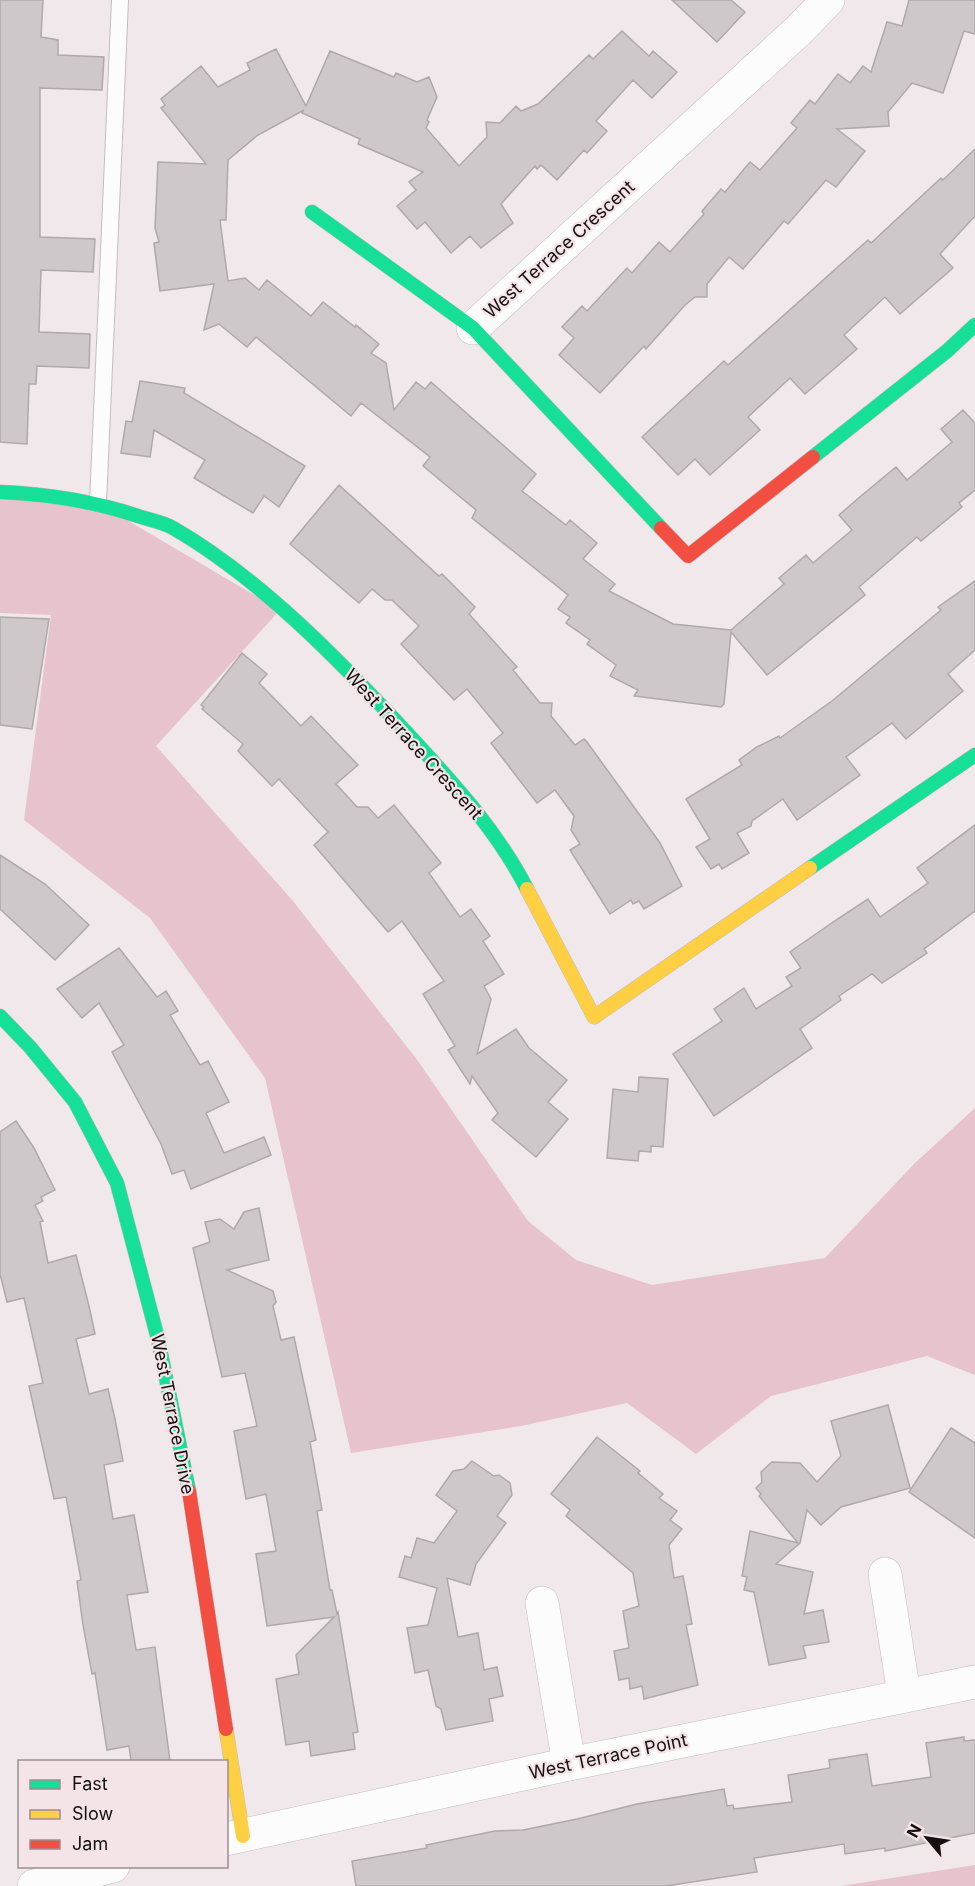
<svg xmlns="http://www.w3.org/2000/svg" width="975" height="1886" font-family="Inter,sans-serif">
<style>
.green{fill:#e7c3cd}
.building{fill:#cec8ca;stroke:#afa9aa;stroke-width:1.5}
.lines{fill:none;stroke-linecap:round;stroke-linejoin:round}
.lane-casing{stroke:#c3bdbf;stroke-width:18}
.street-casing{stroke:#c3bdbf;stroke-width:34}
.fast-casing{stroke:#c3bdbf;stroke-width:15}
.slow-casing{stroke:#c3bdbf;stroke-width:15}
.jam-casing{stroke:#c3bdbf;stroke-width:15}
.lane{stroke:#fdfcfc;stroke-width:16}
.street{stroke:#fdfcfc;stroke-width:33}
.fast{stroke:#16e098;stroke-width:14}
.slow{stroke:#ffcf43;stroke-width:14}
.jam{stroke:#f24e42;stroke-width:14}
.labels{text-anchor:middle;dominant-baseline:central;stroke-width:4.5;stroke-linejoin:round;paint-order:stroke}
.street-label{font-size:18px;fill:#140f10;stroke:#f4e4e8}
</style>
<rect width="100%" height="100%" fill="#f0e8ea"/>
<g class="green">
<path d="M0,492l98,11 182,107 -124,136 137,155 125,160 110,160 48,39 76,25 173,-27 89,-94 61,-56v267l-48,-19 -156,40 -75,58 -69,-51 -106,23 -170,27 -86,-375 -115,-160 -126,-98 27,-205 -51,-2z"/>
<path d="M975,1865v21h-134z"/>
</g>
<g class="building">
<path d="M0,0h43l-2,37 17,3v15l46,2 -2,33 -62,-2v149l55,2 -2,33 -52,-2 -2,62 51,2 -1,34 -52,-2 -1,18h-7l-2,60 -27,-2z"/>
<path d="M672,0h59l14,12 -28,30z"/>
<path d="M909,0h66v34l-11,-3 -21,62 -31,-10 -24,29 1,14 -52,3 28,22 -29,36 -10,-7 -38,44 -4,-3 -41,48 -14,-12 -22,27v13h-12l-10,8 -39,44 -2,-3 -44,47 -41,-38 15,-17 -12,-11 20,-21 5,5 40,-43 5,5 27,-31 11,10 34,-38 -2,-3 19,-22 4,3 25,-30 10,8 37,-42 -6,-5 19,-23 5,4 23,-30 12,9 13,-17 8,6 16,-50 15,4z"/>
<path d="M622,31l27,25 4,-5 24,21 -25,26 -19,-18 -37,41 11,10 -20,22 -3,-3 -27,30 -16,-15 -4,4 -2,-3 -34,38 12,19 -32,25 -11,-12 -19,17 -26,-31 -8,7 -20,-23 19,-16 -7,-8 14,-10 -65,-28 2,-5 -58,-26 2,-3 -46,25 -30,25 -2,60h-6l8,61 17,-3 14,12 8,-10 44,36 12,-14 32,25 1,-2 23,19 -8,9 15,10 8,47 22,-28 9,7 6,-7 105,92 -14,17 44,34 4,-5 27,23 -14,16 32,25 -6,7 64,33 58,6 53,-46 -5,-6 27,-23 7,8 39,-33 -13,-15 22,-19 35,-29 11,13 45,-38 -11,-13 22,-19 12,13v67l-16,13 3,4 -41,34 -4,-4 -58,50 6,8 -98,80 -36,-43 -7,72 -3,3 -87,-11 4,-6 -28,-14 6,-11 -29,-21 3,-4 -24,-17 4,-6 -12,-8 10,-14 -96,-77 4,-8 -53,-44 7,-9 -69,-54 -10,13 -95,-79 -9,10 -28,-23 -15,6 10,-46 -54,7 -6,-48 5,-1 -4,-14 3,-66 48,2 -45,-56 4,-3 -4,-6 40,-33 17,21 32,-17 -3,-7 29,-14 30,57 24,-55 64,26 2,-4 21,9 12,-5 8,20 -10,23 2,2 -3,6 33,38 28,-29 -1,-15 14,1 16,-17 5,5 17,-7 51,-49 4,4z"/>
<path d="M975,149v67l-35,38 13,14 -53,46 -15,-17 -41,38 13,14 -52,45 -15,-16 -42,39 12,13 -50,45 -15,-16 -17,16 -36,-38 82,-76 4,4 140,-125 3,3 70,-65 2,2z"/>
<path d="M140,381l45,7 -1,5 121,73 -26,41 -15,-11 -11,17 -59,-35 11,-18 -51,-30 -4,27 -29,-4 5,-32 6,1z"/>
<path d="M339,485l100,91 3,-2 33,33 -6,7 48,53 -4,3 27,33h12l-1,13 24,29 9,-6 3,3 73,101 22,43 -38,23 -5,-8 -6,3 -2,-4 -21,14 -40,-64 10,-6 -9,-14 3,-14 -19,-26 -18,13 -46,-60 12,-10 -36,-44 -13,11 -53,-56 18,-18 -27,-26h-7l-13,-11 -13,14 -69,-59z"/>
<path d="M975,581v69l-27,24 15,17 -57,48 -14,-16 -46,34 14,18 -63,45 -14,-21 -31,22 -1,5 -14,7 12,20 -27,16 -3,-5 -8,5 -15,-22 14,-8 -24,-40 56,-34 -3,-5 18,-13 22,-11 1,2 52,-37 109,-91 -3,-3z"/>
<path d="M0,617l49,2 -17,110 -32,-4z"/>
<path d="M242,653l25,21 -8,9 42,43 10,-10 47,49 -22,19 21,23h11l10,11 16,-13 47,58 -12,10 31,44 11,-8 19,27 -7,5 21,33 -20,12 7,13 -14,55 39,-25 13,19 38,32 -19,22 20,17 -32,38 -44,-37 6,-7 -26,-37 -2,8 -22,-34 7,-4 -32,-52 21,-13 -42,-60 -14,11 -74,-87 14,-13 -49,-53 -7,7 -34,-35 5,-7 -41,-35 2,-2 -3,-2z"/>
<path d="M975,825v86l-51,38 3,4 -45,30 -10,-9 -33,22 2,4 -41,29 12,19 -98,68 -41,-62 49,-33 -8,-12 30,-21 12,21 36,-23 -6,-9 15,-9 -11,-16 46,-32 32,-21 12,18 48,-34 -11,-15z"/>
<path d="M0,855l45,29 44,41 -34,35 -55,-51z"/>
<path d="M119,948l38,49 9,-6 12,20 -8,4 30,50 8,-4 21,41 -23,11 18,40 40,-16 7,18 -80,34 -7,-19 -12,4 -11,-30 -49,-92 12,-7 -25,-42 -17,15 -25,-29z"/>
<path d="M639,1077l29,2 -5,68 -12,-1v6l-12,-1 -1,10 -31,-3 6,-69 25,3z"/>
<path d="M16,1121l18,27 21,42 -14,7 2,4 -8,4 8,16 -3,1 8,41 28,-8 13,51 6,28 -19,5 13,55 19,-5 7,30 8,42 -19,4 9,54 21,-4 14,77 -21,3 9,55 19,-3 15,114h-39l-2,-15 -22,4 -12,-77 -3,1 -9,-49 -6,-44 4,-1 -15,-83 -12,2 -25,-113 14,-3 -19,-85 -17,4 -7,-28v-142z"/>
<path d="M259,1208l10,52 -42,10 46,21 3,11 -3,4 8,34 13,-3 22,103 -6,2 12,68 -5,1 13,79h2l5,24 1,-2 20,120 -5,1 2,16 -44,7 -2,-15 -23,4 -10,-66 23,-5 -3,-19 38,-38 -67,9 -11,-72 20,-3 -10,-57 -20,5 -12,-68 23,-5 -12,-53 -23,4 -29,-129 17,-6 -5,-20 15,-3 14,10 10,-17z"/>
<path d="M888,1405l22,83 -69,19 -20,18 -14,-15 -7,33 -24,21 37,8 -9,42 19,-4 6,32 -26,4 3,12 -37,7 -15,-73 -10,-2 3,-13 -5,-1 8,-45 48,12 -39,-47 2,-2 -5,-6 6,-6 -1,-10 11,-10 28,1 17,19 24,-26 -10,-35z"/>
<path d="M951,1428l24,15v95l-66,-46z"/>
<path d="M597,1437l43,34 -2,2 25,21 -4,4 18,13 -7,9 12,9 -13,16 5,33 9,-2 9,48 -6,1 12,60 -54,14 -2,-13 -12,3 -1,-11 -10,2 -5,-29 15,-3 -6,-37 16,-5 -6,-33 -67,-57 4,-6 -19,-16z"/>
<path d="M472,1461l22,15 5,-1 11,8 2,12 -15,21 9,7 -30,41 -6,21 -23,-7 11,59 20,-4 6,37 13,-3 6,29 -14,3 4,22 -47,9 -5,-21 -5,-3 -8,-36 -13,3 -8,-45 21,-3 9,-37 -38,-11 6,-21 6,2 6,-20 17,5 23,-32 -21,-16 17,-24 11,-2z"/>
<path d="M964,1737v4l11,-1v93l-90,18v-3l-40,6 -1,-10 -90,14 3,14 -91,14h-310l-4,-25 75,-13 -1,-3 69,-14 28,-1 54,-11 60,-15 87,-15 3,17 6,-1 1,4 58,-7 -4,-27 42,-7 -1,-8 38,-6 5,32 59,-9 -5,-34z"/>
</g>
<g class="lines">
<g class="lane-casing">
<path id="lane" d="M98,503l22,-503"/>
</g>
<g class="street-casing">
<g id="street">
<path d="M473,328l326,-298 29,-30"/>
<path d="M885,1574l19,120"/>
<path d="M542,1603l27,161"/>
<path d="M226,1839l343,-75 406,-82"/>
<path d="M34,1886l79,-20"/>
</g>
</g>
<g class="fast-casing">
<g id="fast">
<path d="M312,212l161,116 188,200"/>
<path d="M813,457l134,-106 28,-26"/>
<path d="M0,492c48,2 93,9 138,24 11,4 25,6 35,12 87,50 167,133 235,206 44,48 89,96 119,155"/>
<path d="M810,868l165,-113"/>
<path d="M0,1016l30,31 45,55 42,81 41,156 31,152"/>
</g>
</g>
<g class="slow-casing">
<g id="slow">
<path d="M527,889l67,128 216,-149"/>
<path d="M226,1729l17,107"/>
</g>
</g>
<g class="jam-casing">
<g id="jam">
<path d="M661,528l27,28 125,-99"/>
<path d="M189,1491l37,238"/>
</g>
</g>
<use href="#lane" class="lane"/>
<use href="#street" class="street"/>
<use href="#fast" class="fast"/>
<use href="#slow" class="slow"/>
<use href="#jam" class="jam"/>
</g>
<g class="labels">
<g class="street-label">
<text transform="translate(559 249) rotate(-42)">West Terrace Crescent</text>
<text transform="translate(414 744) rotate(48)">West Terrace Crescent</text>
<text transform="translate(173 1414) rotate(79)">West Terrace Drive</text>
<text transform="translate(608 1756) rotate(-12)">West Terrace Point</text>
</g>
</g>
<rect x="18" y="1760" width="210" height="108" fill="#f4e4e8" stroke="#9a8f92" stroke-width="1.5"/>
<rect x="30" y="1780" width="30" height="9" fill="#16e098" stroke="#9a8f92" stroke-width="1.5"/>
<text x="72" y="1790" font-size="18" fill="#140f10">Fast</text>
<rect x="30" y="1810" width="30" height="9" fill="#ffcf43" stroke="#9a8f92" stroke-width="1.5"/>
<text x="72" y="1820" font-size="18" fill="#140f10">Slow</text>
<rect x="30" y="1840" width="30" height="9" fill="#f24e42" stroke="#9a8f92" stroke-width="1.5"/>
<text x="72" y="1850" font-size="18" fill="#140f10">Jam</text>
<g transform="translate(927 1838) rotate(299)" stroke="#f4e4e8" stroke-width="4.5" paint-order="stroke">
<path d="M0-4.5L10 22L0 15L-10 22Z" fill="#140f10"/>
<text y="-9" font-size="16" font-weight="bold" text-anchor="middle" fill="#140f10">N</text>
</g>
</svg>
